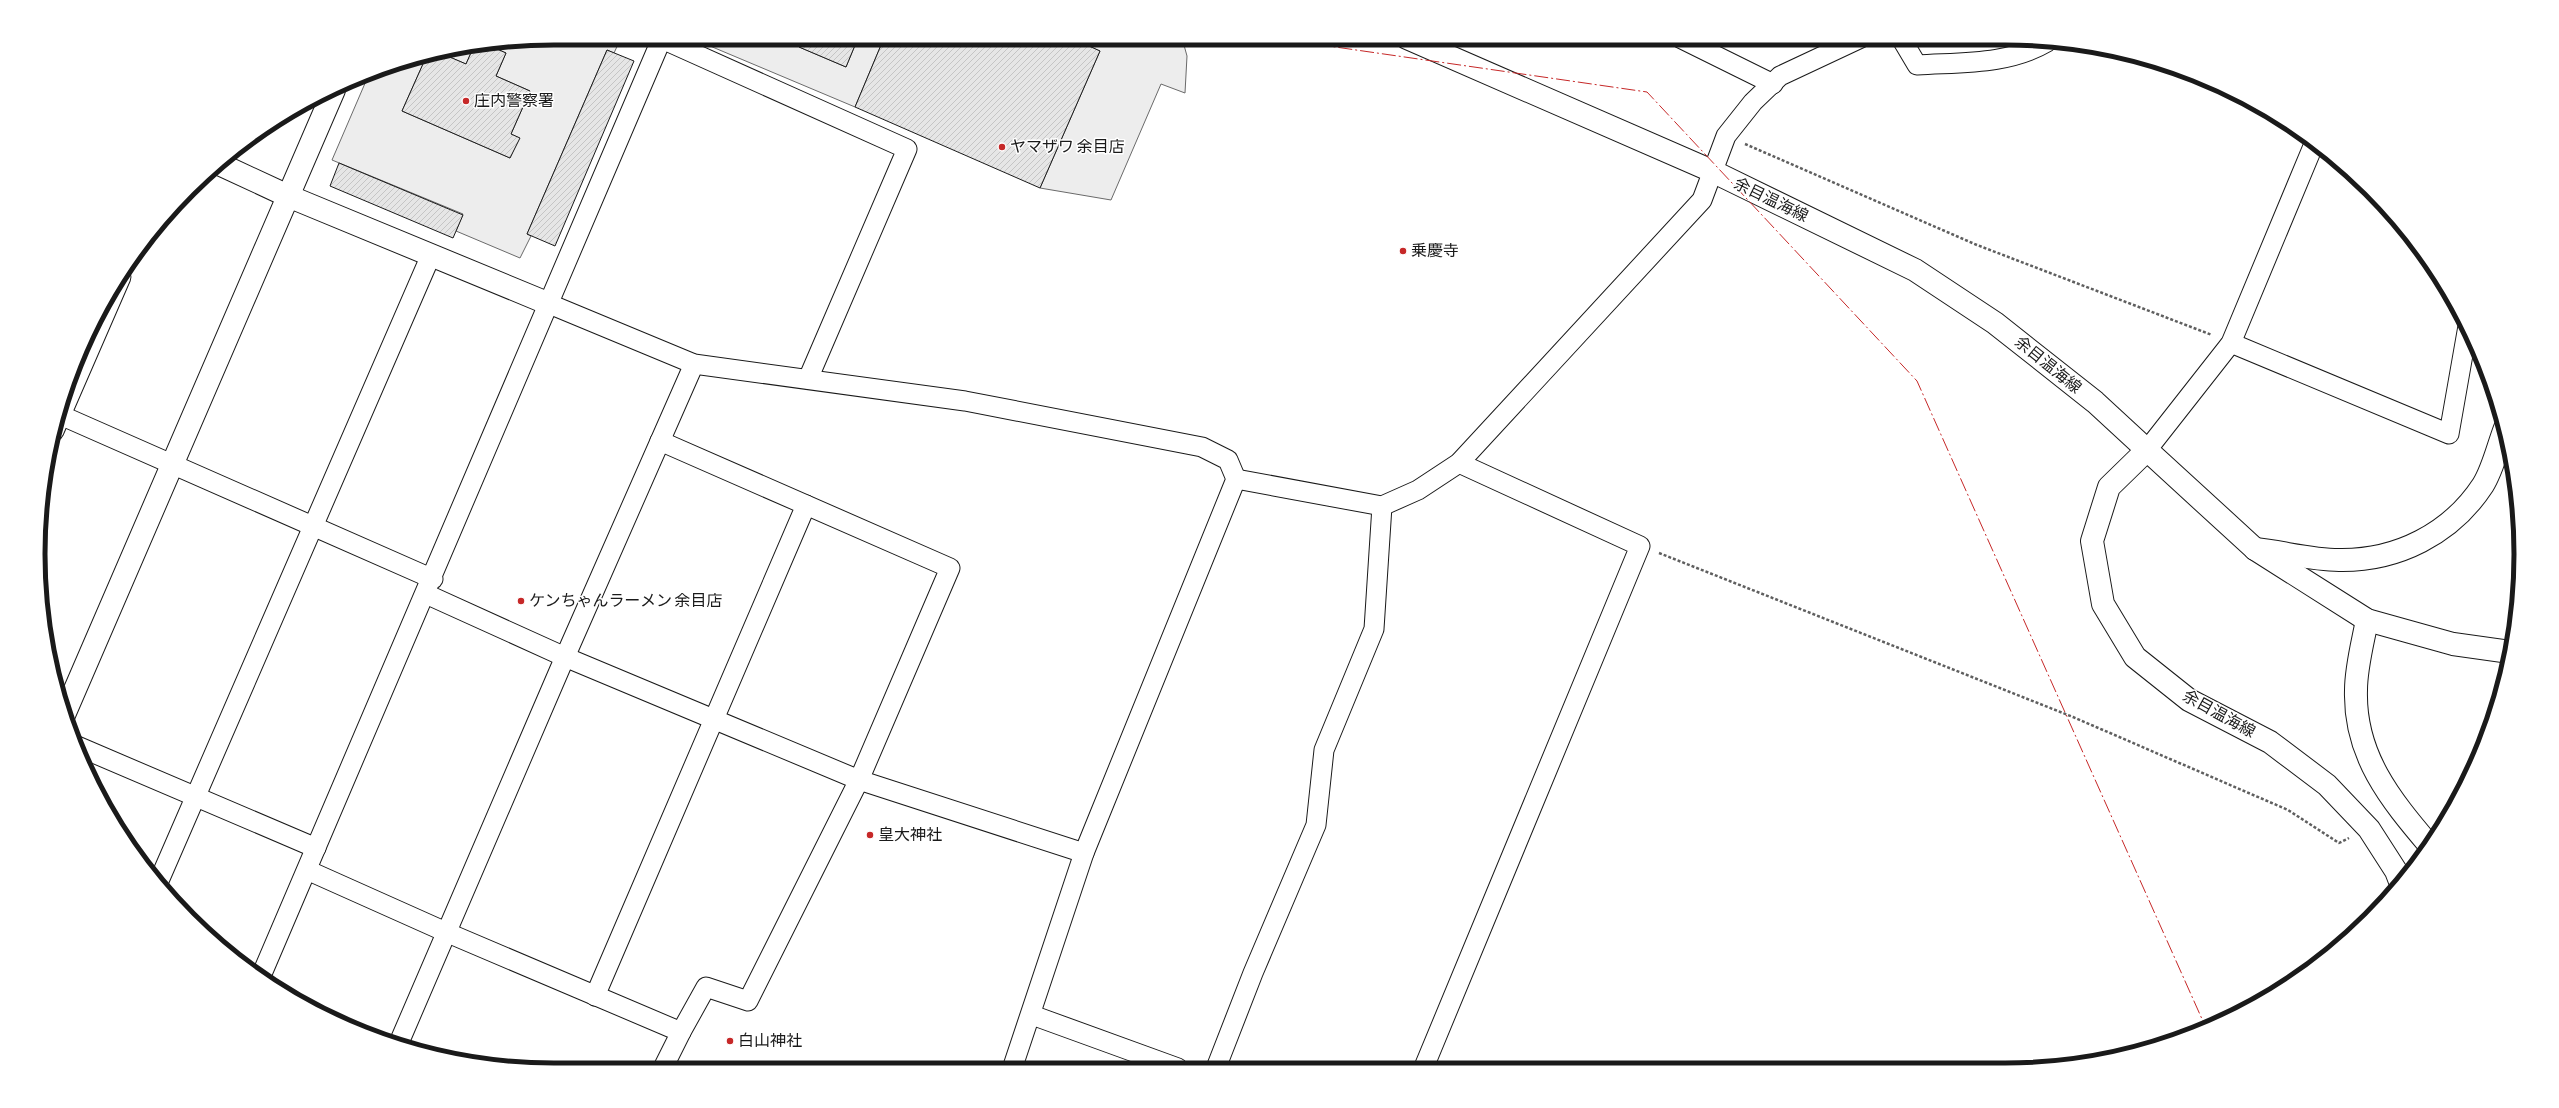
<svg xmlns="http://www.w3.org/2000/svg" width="2559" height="1108" font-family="'Alegreya Sans','Noto Sans JP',sans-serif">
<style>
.parking{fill:#ededed;stroke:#6a6a6a}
.building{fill:url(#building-hatch);stroke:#1a1a1a}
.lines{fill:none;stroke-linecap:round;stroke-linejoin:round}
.minor-casing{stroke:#1a1a1a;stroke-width:21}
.tertiary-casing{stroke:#1a1a1a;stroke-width:24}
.primary-casing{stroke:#1a1a1a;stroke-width:24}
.motorway-casing{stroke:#1a1a1a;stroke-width:24}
.path{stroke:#5f5f5f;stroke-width:2.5;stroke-dasharray:3 2;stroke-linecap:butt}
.minor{stroke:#fff;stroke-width:19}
.tertiary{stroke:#fff;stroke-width:22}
.primary{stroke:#fff;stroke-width:22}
.motorway{stroke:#fff;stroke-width:22}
.power{stroke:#c62828;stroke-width:1;stroke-dasharray:14 3 2 3;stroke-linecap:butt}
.poi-dot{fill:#c62828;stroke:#fff;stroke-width:1.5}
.labels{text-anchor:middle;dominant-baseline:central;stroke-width:3;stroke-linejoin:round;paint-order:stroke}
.poi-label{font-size:16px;fill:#1a1a1a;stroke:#fff;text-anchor:start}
.street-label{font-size:16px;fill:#1a1a1a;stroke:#fff}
.rim{fill:none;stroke:#1a1a1a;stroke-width:5}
</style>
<defs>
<pattern id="building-hatch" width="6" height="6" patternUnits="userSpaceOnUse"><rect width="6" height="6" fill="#e6e6e6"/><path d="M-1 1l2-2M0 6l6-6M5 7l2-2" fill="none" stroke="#c5c5c5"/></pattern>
</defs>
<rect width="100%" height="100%" fill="#fff"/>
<g class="parking">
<path d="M554,38h67l-7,15 -7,-3 -80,184 4,2 -11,22 -64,-27 7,-17 -131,-54 37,-86 19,-9 39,-10 -25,56 108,47 9,-20 -8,-4 19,-43 -34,-15 10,-23 -18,-8z"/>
<path d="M691,38h112l-4,9 47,20 12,-29h26l-29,69z"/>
<path d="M1071,38h111l5,18 -2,37 -24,-9 -50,116 -71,-12 60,-137z"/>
<path d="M474,46l-8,18 -28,-12 16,-4z"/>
</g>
<g class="building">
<path d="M803,38h55l-12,29 -47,-20z"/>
<path d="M884,38h187l29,13 -60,137 -185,-81z"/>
<path d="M488,45l18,8 -10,23 34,15 -19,43 9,4 -10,20 -108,-47 25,-56 11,-3 28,12 8,-18z"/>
<path d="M607,50l27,11 -79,185 -28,-12z"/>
<path d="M339,163l124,52 -10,23 -123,-52z"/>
</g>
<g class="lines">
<g class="minor-casing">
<g id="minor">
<path d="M1680,38l93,46"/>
<path d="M1901,38l16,27c44,-3 91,0 130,-23"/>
<path d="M662,39l245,110 -99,230"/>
<path d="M547,303l147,61 271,37 237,46 26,13 8,19 -152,374 -72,216"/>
<path d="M2231,343l218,91 19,-108"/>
<path d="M58,414l375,165"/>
<path d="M54,431l67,-154"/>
<path d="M2147,450l84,-107 83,-199"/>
<path d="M1236,479l146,27 36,-16 41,-27 243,-263 24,-64 27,-34 27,-26 81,-38"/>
<path d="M426,594l139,63 294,123 225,73"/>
<path d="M77,746l239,102"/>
<path d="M307,870l141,63 233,99 25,-45 42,14 111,-221 91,-212 -290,-127"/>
<path d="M158,883l273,-628"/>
<path d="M261,976l401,-938"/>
<path d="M595,996l211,-491"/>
<path d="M1032,1015l146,53"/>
<path d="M398,1045l167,-388 129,-293"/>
<path d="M1424,1067l216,-521 -181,-83"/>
<path d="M1216,1068l37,-95 63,-148 8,-75 50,-121 8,-123"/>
<path d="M662,1070l19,-38"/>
</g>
</g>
<g class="tertiary-casing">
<g id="tertiary">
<path d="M217,163l71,33 259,107"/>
<path d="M2147,450l108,99 112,71 86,24 57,8"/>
<path d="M64,715l270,-625"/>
</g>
</g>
<g class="primary-casing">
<path id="primary" d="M1407,38l305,133 203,99 80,53 100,79 52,48 -38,37 -17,54 11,63 32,53 54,43 81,42 57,43 42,44 27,42 5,13"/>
</g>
<g class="motorway-casing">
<g id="motorway">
<path d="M2255,549c28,3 57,11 84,11 58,1 112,-26 144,-75 10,-16 15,-39 22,-57"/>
<path d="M2367,620c-4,22 -11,47 -11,70 -2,65 34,109 74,156"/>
</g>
</g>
<g class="path">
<path d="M1745,144l232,101 235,90"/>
<path d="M1659,553l414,164 215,93 51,33 10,-5"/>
</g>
<use href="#minor" class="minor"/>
<use href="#tertiary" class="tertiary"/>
<use href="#primary" class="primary"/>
<use href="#motorway" class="motorway"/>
<path class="power" d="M1273,38l374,54 270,289 289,647"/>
</g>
<g class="poi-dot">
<circle cx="466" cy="101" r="4"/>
<circle cx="1002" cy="147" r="4"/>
<circle cx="1403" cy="251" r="4"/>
<circle cx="521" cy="601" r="4"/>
<circle cx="870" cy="835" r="4"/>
<circle cx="730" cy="1041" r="4"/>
</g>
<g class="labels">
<g class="poi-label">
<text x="474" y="101">庄内警察署</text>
<text x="1010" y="147">ヤマザワ 余目店</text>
<text x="1411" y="251">乗慶寺</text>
<text x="529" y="601">ケンちゃんラーメン 余目店</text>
<text x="878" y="835">皇大神社</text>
<text x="738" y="1041">白山神社</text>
</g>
<g class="street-label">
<text transform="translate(1771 200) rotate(26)">余目温海線</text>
<text transform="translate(2048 365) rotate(39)">余目温海線</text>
<text transform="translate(2219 714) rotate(29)">余目温海線</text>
</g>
</g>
<path d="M0 0H2559V1108H0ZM554 45H2005A509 509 0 0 1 2514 554V554A509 509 0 0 1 2005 1063H554A509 509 0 0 1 45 554V554A509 509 0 0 1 554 45Z" fill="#fff" fill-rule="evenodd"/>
<path class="rim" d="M554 45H2005A509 509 0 0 1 2514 554V554A509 509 0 0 1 2005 1063H554A509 509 0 0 1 45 554V554A509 509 0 0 1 554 45Z"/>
</svg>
